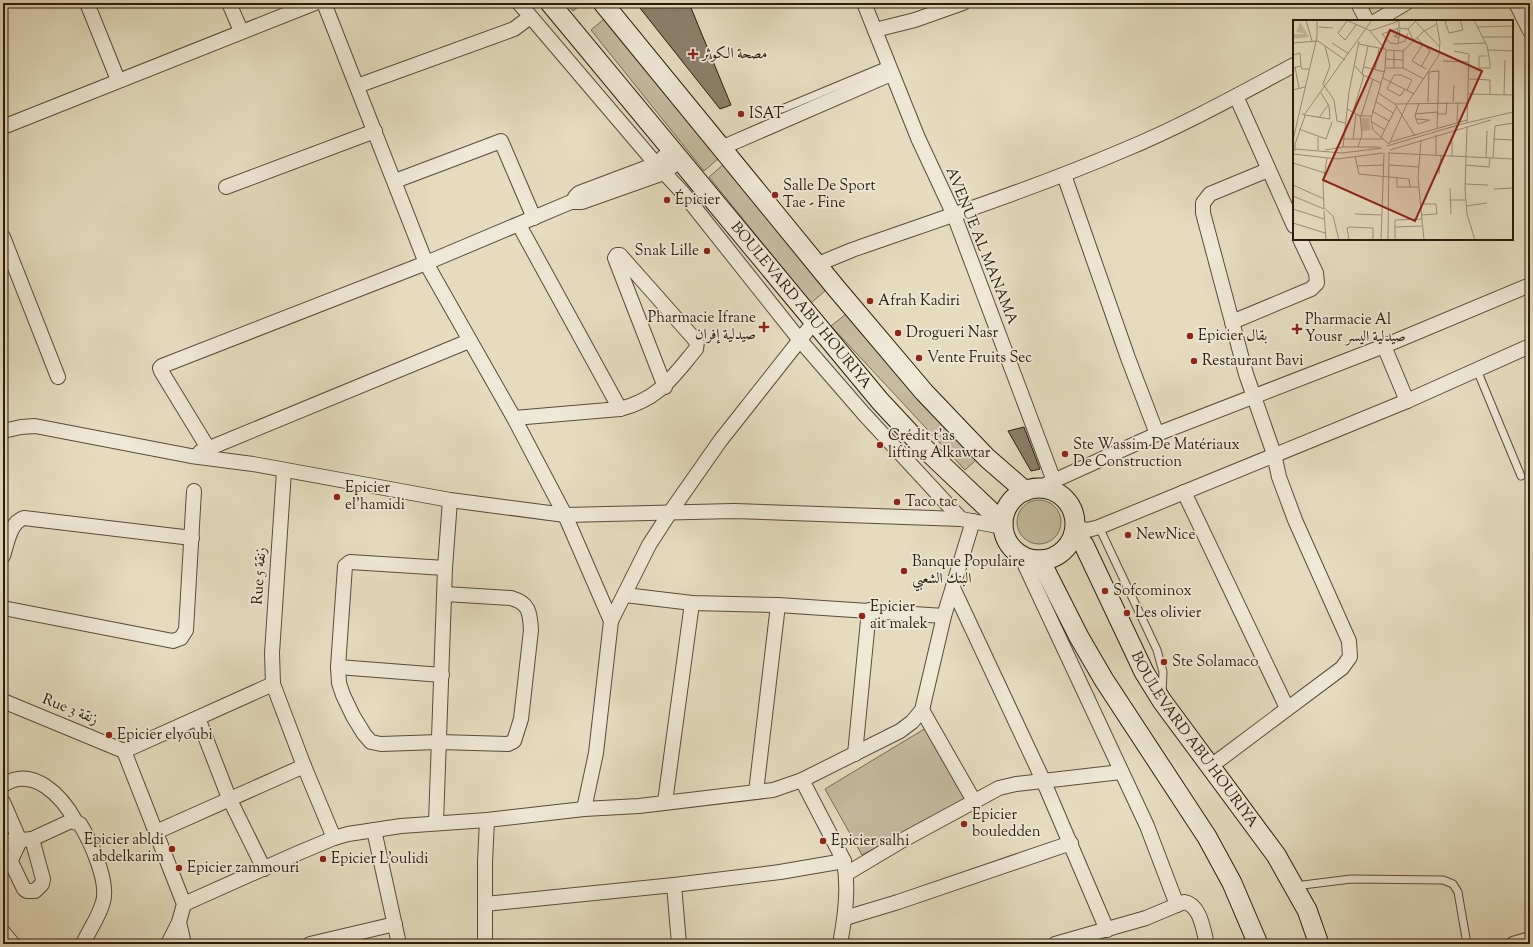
<svg xmlns="http://www.w3.org/2000/svg" width="1533" height="947" font-family="'Sorts Mill Goudy',Amiri,serif">
<style>
.green{fill:#c5bba1;stroke:#786b56}
.building{fill:#8c7f6a;stroke:#2b1b0c}
.lines{fill:none;stroke-linecap:round;stroke-linejoin:round}
.service-casing{stroke:#5a4b39;stroke-width:9}
.minor-casing{stroke:#5a4b39;stroke-width:16}
.secondary-casing{stroke:#2b1b0c;stroke-width:21}
.service{stroke:#eee8d6;stroke-width:7}
.minor{stroke:#eee8d6;stroke-width:14}
.secondary{stroke:#eee8d6;stroke-width:19}
.poi-dot{fill:#8f2418;stroke:#eee8d6;stroke-width:1.5}
.labels{text-anchor:middle;dominant-baseline:central;stroke-width:3.5;stroke-linejoin:round;paint-order:stroke}
.poi-label{font-size:15px;fill:#2b1b0c;stroke:#eee8d6;text-anchor:start}
.street-label{font-size:15px;fill:#2b1b0c;stroke:#eee8d6}
.inset-road{fill:none;stroke:#9b8f78;stroke-width:1}
.view{fill:#8f2418;fill-opacity:0.15;stroke:#8f2418;stroke-width:2}
.inset-edge{fill:none;stroke:#2b1b0c;stroke-width:2}
</style>
<rect width="100%" height="100%" fill="#e5dcc0"/>
<filter id="stains"><feTurbulence type="fractalNoise" baseFrequency=".005" numOctaves="4"/><feColorMatrix values="0 0 0 0 .2 0 0 0 0 .09 0 0 0 0 .02 0 0 0 .5 -.17"/></filter>
<radialGradient id="worn" r=".72"><stop offset=".6" stop-color="#630" stop-opacity="0"/><stop offset="1" stop-color="#630" stop-opacity=".3"/></radialGradient>
<g class="green">
<path d="M566,3h17l-10,8z"/>
<path d="M605,18l114,140 -15,13 -113,-141z"/>
<path d="M724,164l102,126 -15,13 -102,-126z"/>
<path d="M846,314l131,145 -12,11 -134,-144z"/>
<circle cx="1039" cy="522" r="22"/>
<path d="M926,728l42,71 -106,56 -37,-66z"/>
</g>
<g class="building">
<path d="M636,3h53l42,102 -11,4z"/>
<path d="M1024,427l16,42 -9,2 -23,-40z"/>
</g>
<g class="lines">
<g class="service-casing">
<g id="service">
<path d="M782,109l106,-44"/>
<path d="M1477,370l44,106"/>
<path d="M1099,527l58,123 6,22 -1,21"/>
<path d="M1295,886l56,-7 92,1 10,4 5,8 9,52"/>
</g>
</g>
<g class="minor-casing">
<g id="minor">
<path d="M87,3l31,77"/>
<path d="M229,3l12,28"/>
<path d="M324,3l102,260 88,155 51,97 46,106 -15,132 -12,56"/>
<path d="M519,3l137,161 27,29 116,146 65,75 97,105"/>
<path d="M864,3l54,135 36,77 100,266"/>
<path d="M1358,3l9,18"/>
<path d="M1516,3l14,28"/>
<path d="M1376,21l30,-18"/>
<path d="M875,30l40,-10 48,-17"/>
<path d="M357,86l157,-57 16,-12"/>
<path d="M1236,96l58,130"/>
<path d="M3,127l312,-124"/>
<path d="M721,148l170,-74"/>
<path d="M1064,175l64,183 29,76"/>
<path d="M395,181l106,-40 33,77"/>
<path d="M226,187l149,-56"/>
<path d="M575,197l4,-4 77,-29 16,-15"/>
<path d="M519,225l101,184"/>
<path d="M3,237l55,140"/>
<path d="M818,264l34,-14c91,-32 183,-62 272,-100 58,-24 114,-55 170,-85"/>
<path d="M1232,322l79,-33 6,-6 -1,-10 -16,-34"/>
<path d="M1384,346l23,55"/>
<path d="M514,418l106,-9c39,-10 52,-31 76,-60l1,-7 -77,-87h-3l-2,3 50,129"/>
<path d="M3,431l18,-4 14,-1 156,30 62,8 197,36 115,15 169,-4 227,8 42,8"/>
<path d="M208,448l-47,-77 -1,-3 2,-2 264,-103 145,-61h11l82,-29 17,-14"/>
<path d="M200,452l269,-111"/>
<path d="M284,471l-12,182 1,31 31,82 30,72"/>
<path d="M1038,488l119,-54 227,-88 146,-61"/>
<path d="M1184,492l103,216"/>
<path d="M1074,528l14,2 11,-3 308,-126 123,-55"/>
<path d="M3,556c4,-12 7,-34 21,-38l168,20"/>
<path d="M1024,557l1,8 122,261 30,79"/>
<path d="M953,588l90,192 64,150"/>
<path d="M445,594l66,4c18,5 19,14 20,32l-10,89 -7,22 -6,3 -69,-2 -58,2 -10,-2 -7,-8 -11,-18 -10,-21 -4,-12 -1,-16 7,-101 5,-4 95,6"/>
<path d="M625,595l67,8 86,2 166,11"/>
<path d="M3,608l170,33 8,-3 5,-8 8,-139"/>
<path d="M611,621l38,-76 22,-34 49,-70 94,-119"/>
<path d="M338,667l104,8"/>
<path d="M3,701l121,50"/>
<path d="M922,710l52,91"/>
<path d="M198,718l31,80 35,71"/>
<path d="M124,751l60,153 -5,18 -11,22"/>
<path d="M124,751l149,-67"/>
<path d="M855,754l14,-144"/>
<path d="M1211,766l131,-98 8,-11 -1,-16 -54,-121 -16,-43 -5,-23 -28,-80 -43,-161v-10l7,-9 58,-24"/>
<path d="M802,780l42,81c5,28 1,56 -4,83"/>
<path d="M3,785c30,-20 59,11 73,37"/>
<path d="M756,792l22,-187"/>
<path d="M3,802l17,39 -10,21"/>
<path d="M665,802l27,-199"/>
<path d="M436,823l9,-255 5,-68"/>
<path d="M374,830l25,114"/>
<path d="M156,832l148,-66"/>
<path d="M3,842l29,-3 39,-18 9,3c11,18 29,58 23,78 -4,15 -14,28 -20,42"/>
<path d="M3,863l7,-1 2,2 12,25 3,2h8l7,-7 1,-5 -11,-40"/>
<path d="M846,874l57,-34 96,-52 17,-4 105,-12"/>
<path d="M674,885l5,59"/>
<path d="M184,904l112,-50 38,-16 14,-4 53,-8 86,-6 97,-11 55,-3 134,-16 29,-10 98,-49 12,-9 10,-12 22,-94 29,-95"/>
<path d="M485,904l189,-19 106,-13 64,-11"/>
<path d="M845,918l53,-16 173,-59"/>
<path d="M179,922l5,22"/>
<path d="M3,932l10,12"/>
<path d="M310,944l85,-20"/>
<path d="M485,944v-82l2,-42"/>
<path d="M1055,944l91,-26 38,-16c17,3 19,28 23,42"/>
<path d="M1513,944l17,-5"/>
</g>
</g>
<g class="secondary-casing">
<g id="secondary">
<path id="s1" d="M550,3l330,398 41,44 82,78"/>
<path d="M603,3l233,285 88,104 63,66 38,33"/>
<circle cx="1039" cy="524" r="36"/>
<path id="s2" d="M1074,533l10,12 60,127 18,29 114,154 31,55 12,34"/>
<path d="M1040,560l39,77 25,43 103,157 25,46 26,61"/>
</g>
</g>
<use href="#service" class="service"/>
<use href="#minor" class="minor"/>
<use href="#secondary" class="secondary"/>
</g>
<g class="poi-dot">
<path d="M691 48h4v4h4v4h-4v4h-4v-4h-4v-4h4z"/>
<circle cx="741" cy="114" r="4"/>
<circle cx="775" cy="195" r="4"/>
<circle cx="667" cy="200" r="4"/>
<circle cx="707" cy="251" r="4"/>
<circle cx="870" cy="301" r="4"/>
<path d="M762 321h4v4h4v4h-4v4h-4v-4h-4v-4h4z"/>
<path d="M1295 323h4v4h4v4h-4v4h-4v-4h-4v-4h4z"/>
<circle cx="898" cy="333" r="4"/>
<circle cx="1190" cy="336" r="4"/>
<circle cx="919" cy="358" r="4"/>
<circle cx="1194" cy="361" r="4"/>
<circle cx="880" cy="445" r="4"/>
<circle cx="1065" cy="454" r="4"/>
<circle cx="337" cy="497" r="4"/>
<circle cx="897" cy="502" r="4"/>
<circle cx="1128" cy="535" r="4"/>
<circle cx="904" cy="571" r="4"/>
<circle cx="1105" cy="591" r="4"/>
<circle cx="1127" cy="613" r="4"/>
<circle cx="862" cy="616" r="4"/>
<circle cx="1164" cy="662" r="4"/>
<circle cx="109" cy="735" r="4"/>
<circle cx="964" cy="824" r="4"/>
<circle cx="823" cy="841" r="4"/>
<circle cx="172" cy="849" r="4"/>
<circle cx="323" cy="859" r="4"/>
<circle cx="179" cy="868" r="4"/>
</g>
<g class="labels">
<g class="poi-label">
<text x="702" y="54">مصحة الكوثر</text>
<text x="749" y="114">ISAT</text>
<text x="783" y="186">Salle De Sport<tspan x="783" dy="17">Tae - Fine</tspan></text>
<text x="675" y="200">Épicier</text>
<text x="699" y="251" text-anchor="end">Snak Lille</text>
<text x="878" y="301">Afrah Kadiri</text>
<text x="756" y="318" text-anchor="end">Pharmacie Ifrane<tspan x="756" dy="17">صيدلية إفران</tspan></text>
<text x="1305" y="320">Pharmacie Al<tspan x="1305" dy="17">Yousr صيدلية اليسر</tspan></text>
<text x="906" y="333">Drogueri Nasr</text>
<text x="1198" y="336">Epicier بقال</text>
<text x="927" y="358">Vente Fruits Sec</text>
<text x="1202" y="361">Restaurant Bavi</text>
<text x="888" y="436">Crédit t'as<tspan x="888" dy="17">lifting Alkawtar</tspan></text>
<text x="1073" y="445">Ste Wassim De Matériaux<tspan x="1073" dy="17">De Construction</tspan></text>
<text x="345" y="488">Epicier<tspan x="345" dy="17">el'hamidi</tspan></text>
<text x="905" y="502">Taco tac</text>
<text x="1136" y="535">NewNice</text>
<text x="912" y="562">Banque Populaire<tspan x="912" dy="17">البنك الشعبي</tspan></text>
<text x="1113" y="591">Sofcominox</text>
<text x="870" y="607">Epicier<tspan x="870" dy="17">ait malek</tspan></text>
<text x="1135" y="613">Les olivier</text>
<text x="1172" y="662">Ste Solamaco</text>
<text x="117" y="735">Epicier elyoubi</text>
<text x="972" y="815">Epicier<tspan x="972" dy="17">bouledden</tspan></text>
<text x="164" y="840" text-anchor="end">Epicier abldi<tspan x="164" dy="17">abdelkarim</tspan></text>
<text x="831" y="841">Epicier salhi</text>
<text x="331" y="859">Epicier L'oulidi</text>
<text x="187" y="868">Epicier zammouri</text>
</g>
<g class="street-label">
<text transform="translate(981 246) rotate(68)">AVENUE AL MANAMA</text>
<text stroke="none"><textPath href="#s1" startOffset="393">BOULEVARD ABU HOURIYA</textPath></text>
<text transform="translate(260 576) rotate(-86)">Rue 5 زنقة</text>
<text transform="translate(70 710) rotate(22)">Rue 3 زنقة</text>
<text stroke="none"><textPath href="#s2" startOffset="240">BOULEVARD ABU HOURIYA</textPath></text>
</g>
</g>
<g transform="translate(1293 20)">
<rect width="220" height="220" fill="#e5dcc0"/>
<path d="M7,2l9,15 -16,2v-5h13l-10,-2zM68,98h8l2,12 -9,1z" fill="#c5bba1"/>
<path class="inset-road" d="M13,0l6,21M53,0l23,10 17,20 -1,19 -14,50 2,11 16,14M121,0l26,27M155,0l-3,2 4,11 14,-3 -3,-10M181,0l13,26 3,17v5h-11v-12h8M54,1l-9,12 7,7 11,-15M106,2v6l9,1M26,7l14,1M184,7l36,-1M106,8l-17,6 8,9 8,1 2,-15M105,9l-1,6 -3,1 5,2M77,11l32,-11M190,17h30M124,18l13,13 -9,16M121,21l-6,-12 7,-7M0,23l25,-2 27,19M39,23l17,11M106,23l6,-2 3,-8M66,24l25,5M130,24l-11,17 14,8M160,24l33,-1M32,26l5,20 -7,18 11,16 3,21 8,2M93,30l17,1M195,30l25,1M101,31v17M110,31l21,-20 13,-7M110,31v17M161,31l15,3 -2,69M0,35l7,-2 1,13M93,39l17,1M150,41l26,1M62,46l8,9 18,8M2,47l4,21M71,47l21,5M0,48l8,-2 1,3h8M93,48h17l21,11M82,50l4,-22M136,52l10,-1 -2,57M69,54l6,-28M90,58l31,16M176,59l21,1v14M112,69l-5,7 -13,-7 7,-14h7l11,5 -5,10M0,70l12,-3M85,73l17,11 73,-1M175,74l45,1M211,75l1,-35M82,81l18,12M135,82l1,-31M160,82l1,-17M126,83l-4,13 3,8 12,-4M102,84l20,32M54,89l13,7h11M79,91l17,10M60,92l11,-37M122,94l22,-2M144,94h9l1,-12M11,95l68,-95M12,95l25,4 -1,-13 -8,-13M68,96l12,-37M26,98l9,-13M123,99l13,1M79,102l13,8M164,102l1,-20M174,107l-2,63 2,24 8,26M6,109l27,10 6,-17M88,117l16,-31M50,119h40M60,119l3,-25M200,119l20,1M0,120l24,-103v-17M128,120l-3,38 6,62M97,122l77,-22M96,124l18,-40 32,-49 1,-13 -4,-22M94,126l75,-22 51,-12M50,127l6,-55 10,-51M65,127l4,-12 -2,-19M2,129l47,4 40,-5M25,130v-13M32,130l18,-3h36M97,130l101,-30M2,131v-7l10,-28 -3,-3M96,133l124,6M0,134l44,5 46,-6M143,135v-20M62,136l4,18 50,5 1,8M159,136v-16M34,138l-4,26 1,24 9,8 6,24M193,138l1,-27M200,138l2,-32 18,-3M0,143l32,10M96,145l30,2M172,145l24,2 1,-9M64,146l26,-1M146,154l2,-19M104,157v10h22M172,164l23,1M0,165l31,14M157,168l1,26M201,169l19,-1M0,176l31,13M156,180h17M127,184h16l1,10 -16,1M173,186l21,-3M0,189l31,10M31,191l2,29M62,194l27,1M129,199l-27,1v7l27,-1M0,203l32,10M102,207v13M56,220l-2,-12 3,-1 23,1v12M88,220l3,-87M95,220l1,-88"/>
<path class="view" d="M97,10l92,41 -67,150 -92,-41z"/>
<rect width="220" height="220" class="inset-edge"/>
</g>
<rect width="1533" height="947" fill="none" stroke="#e5dcc0" stroke-width="16"/>
<rect x="4" y="4" width="1525" height="939" fill="none" stroke="#2b1b0c" stroke-width="2"/>
<rect x="8" y="8" width="1517" height="931" fill="none" stroke="#2b1b0c"/>
<rect width="100%" height="100%" filter="url(#stains)"/>
<rect width="100%" height="100%" fill="url(#worn)"/>
</svg>
